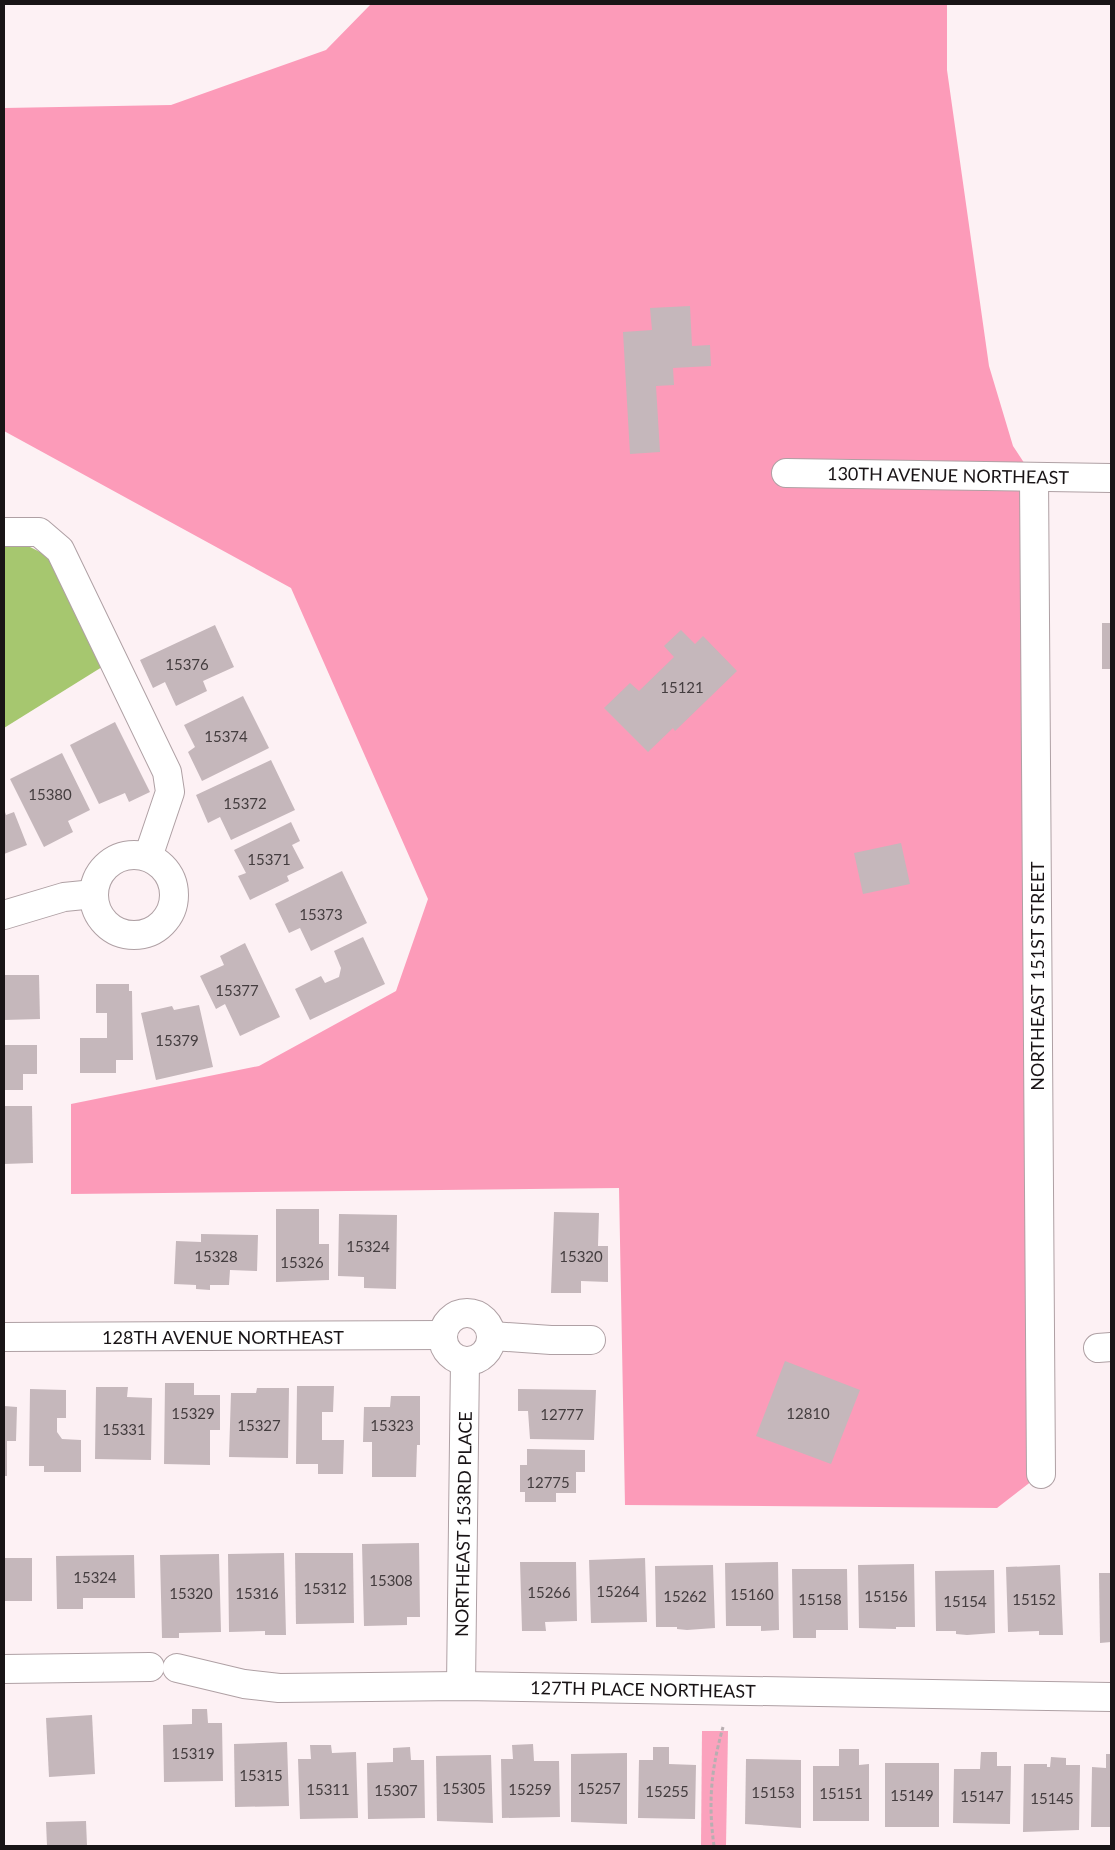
<svg xmlns="http://www.w3.org/2000/svg" width="1115" height="1850" font-family="Lato,sans-serif">
<style>
.green{fill:#fba2bd}
.forest{fill:#fc9bb9}
.water{fill:#a6c76f}
.building{fill:#c5b7bb}
.lines{fill:none;stroke-linecap:round;stroke-linejoin:round}
.minor-casing{stroke:#afa0a4;stroke-width:30}
.path{stroke:#b8aeb1;stroke-width:3;stroke-dasharray:4 2.5;stroke-linecap:butt}
.minor{stroke:#fff;stroke-width:28}
.labels{text-anchor:middle;dominant-baseline:central;stroke-width:4;stroke-linejoin:round;paint-order:stroke}
.number-label{font-size:15px;fill:#443d3f}
.street-label{font-size:18px;fill:#191416;stroke:#fff}
</style>
<rect width="100%" height="100%" fill="#fdf1f4"/>
<path class="green" d="M702,1731h26l-2,115h-25z"/>
<path class="forest" d="M371,4h576v66l42,296 24,80 21,32 7,996 -44,34 -372,-3 -6,-317 -548,6v-90l188,-38 137,-75 32,-92 -137,-311 -287,-157v-323l167,-3 155,-55z"/>
<path class="water" d="M22,543l20,10 10,10 50,104 -98,61v-183z"/>
<g class="building">
<path d="M690,306l2,40 18,-1 1,21 -38,2 1,17 -18,1 4,66 -30,2 -7,-122 29,-2 -2,-22z"/>
<rect x="1102" y="623" width="9" height="46"/>
<path d="M215,625l19,42 -31,14 4,10 -31,15 -11,-24 -12,6 -13,-28z"/>
<path d="M681,630l14,14 8,-8 34,35 -62,60 -2,-3 -25,24 -44,-44 26,-25 9,8 35,-34 -10,-11z"/>
<path d="M243,696l26,52 -67,33 -14,-29 7,-5 -11,-22z"/>
<path d="M115,722l35,70 -21,10 -4,-9 -26,11 -29,-59z"/>
<path d="M62,753l28,57 -22,11 5,11 -29,15 -34,-68z"/>
<path d="M271,760l24,50 -64,30 -11,-23 -12,6 -12,-28z"/>
<path d="M4,809l2,6 8,-3 13,33 -23,9z"/>
<path d="M291,822l9,19 -8,4 12,23 -17,8 2,5 -39,19 -12,-24 8,-3 -12,-23z"/>
<path d="M901,843l9,41 -47,10 -9,-41z"/>
<path d="M342,871l25,52 -56,28 -11,-23 -11,5 -14,-29z"/>
<path d="M363,937l22,47 -75,36 -15,-31 26,-13 4,7 14,-6 2,-9 -7,-17z"/>
<path d="M245,943l35,74 -40,19 -15,-32 -9,5 -16,-33 24,-11 -4,-9z"/>
<path d="M4,975h35l1,44 -36,1z"/>
<path d="M96,984h33v7h3l1,69h-17v13h-36v-35h27v-25h-11z"/>
<path d="M199,1005l14,62 -57,13 -15,-67 31,-7 2,4z"/>
<path d="M4,1045h33v29h-14v16h-19z"/>
<path d="M4,1106h28l1,57 -29,1z"/>
<path d="M276,1209h43v35h10v36l-53,2z"/>
<path d="M554,1212l45,1 -1,33h10v36l-27,-1v12h-30z"/>
<path d="M339,1214l58,1 -1,74 -32,-1v-11l-26,-1z"/>
<path d="M201,1234l57,1 -1,36 -27,-1 -1,15h-19v5l-14,-1v-4l-22,-1 2,-43 25,1z"/>
<path d="M785,1361l75,29 -29,74 -75,-28z"/>
<path d="M165,1383h29v12h26v35h-10v35l-46,-1z"/>
<path d="M297,1386h37l-1,26h-11v28h22l-1,34h-25v-10h-22z"/>
<path d="M96,1387h32l-1,10 25,1 -1,62 -56,-1z"/>
<path d="M257,1388h32l-1,70 -59,-1 2,-64h25z"/>
<path d="M30,1389l36,1v28h-9v14l5,7 19,1v32h-37v-6h-15z"/>
<path d="M518,1389l78,1 -2,50 -64,-1 -2,-28h-10z"/>
<path d="M391,1396h29v49h-3l-1,32h-44v-35h-9l1,-35h26z"/>
<path d="M4,1406l13,1 -1,34h-9v35h-3z"/>
<path d="M527,1449l58,1v22h-9v21h-20v9h-31v-10h-5v-27h7z"/>
<path d="M419,1543l1,74h-13v8l-43,1 -2,-82z"/>
<path d="M284,1553l2,82h-21v-4l-36,1 -1,-78z"/>
<path d="M295,1553h58l1,70 -58,1z"/>
<path d="M219,1554l2,78 -42,1v5h-17l-2,-83z"/>
<path d="M134,1555l1,43h-52v11h-26l-1,-53z"/>
<rect x="4" y="1558" width="28" height="43"/>
<path d="M645,1558l2,64 -56,1 -2,-63z"/>
<path d="M520,1562h56l1,59 -32,1 1,9h-24z"/>
<path d="M778,1562l1,68 -18,1v-5h-35l-1,-63z"/>
<path d="M914,1564l1,63h-19v2l-37,-1 -1,-63z"/>
<path d="M713,1565l2,63 -28,2 -10,-1v-2h-21l-1,-61z"/>
<path d="M1060,1565l3,70h-24v-4l-31,1 -2,-65z"/>
<path d="M792,1569h55l1,61h-32v8h-23z"/>
<path d="M994,1570l1,63 -28,2 -11,-1v-3h-20l-1,-60z"/>
<path d="M1099,1573h12v69l-11,1z"/>
<path d="M192,1709h15l1,14h14l1,58 -59,1 -1,-57 29,-1z"/>
<path d="M92,1715l3,59 -46,3 -3,-59z"/>
<path d="M287,1742l2,64 -54,1 -1,-63z"/>
<path d="M533,1744l1,17h25l1,56 -58,1 -1,-59h12l-1,-14z"/>
<path d="M310,1745h21l1,8 24,-1 2,66 -58,1 -2,-60h13z"/>
<path d="M410,1747l1,13h13l1,58 -57,1 -1,-56 26,-1v-14z"/>
<path d="M653,1747h16v17l27,1 -1,54 -57,-1 1,-58h14z"/>
<path d="M839,1749h20v16l10,-1v57h-56v-55h26z"/>
<path d="M981,1752h16v14h14l-1,58 -57,-1 1,-54h26z"/>
<path d="M627,1753v71l-56,-2v-68z"/>
<path d="M1106,1754h5v73h-20l1,-60 14,1z"/>
<path d="M491,1755l2,68 -56,-2 -1,-65z"/>
<path d="M1051,1757l15,1v7h14l-1,65 -56,2 1,-68h23v3h3z"/>
<path d="M746,1759l55,1v68l-56,-4z"/>
<rect x="885" y="1763" width="54" height="64"/>
<path d="M86,1821l1,25h-40l-1,-24z"/>
</g>
<g class="lines">
<g class="minor-casing">
<g id="minor">
<path d="M786,473l325,5"/>
<path d="M1034,477l7,997"/>
<path d="M4,532h35l21,18 107,222 3,20 -22,65"/>
<circle cx="134" cy="895" r="40"/>
<path d="M4,915l60,-18 30,-3"/>
<circle cx="467" cy="1337" r="24"/>
<path d="M492,1336l59,4h40"/>
<path d="M4,1337l439,-2"/>
<path d="M1098,1348l13,-1"/>
<path d="M177,1668l67,16 35,4 182,-2 650,11"/>
<path d="M4,1669l146,-2"/>
<path d="M461,1686l4,-325"/>
</g>
</g>
<path class="path" d="M714,1846c-6,-44 -3,-76 9,-119"/>
<use href="#minor" class="minor"/>
</g>
<g class="labels">
<g class="number-label">
<text x="187" y="664">15376</text>
<text x="682" y="687">15121</text>
<text x="226" y="736">15374</text>
<text x="50" y="794">15380</text>
<text x="245" y="803">15372</text>
<text x="269" y="859">15371</text>
<text x="321" y="914">15373</text>
<text x="237" y="990">15377</text>
<text x="177" y="1040">15379</text>
<text x="368" y="1246">15324</text>
<text x="216" y="1256">15328</text>
<text x="581" y="1256">15320</text>
<text x="302" y="1262">15326</text>
<text x="193" y="1413">15329</text>
<text x="808" y="1413">12810</text>
<text x="562" y="1414">12777</text>
<text x="259" y="1425">15327</text>
<text x="392" y="1425">15323</text>
<text x="124" y="1429">15331</text>
<text x="548" y="1482">12775</text>
<text x="95" y="1577">15324</text>
<text x="391" y="1580">15308</text>
<text x="325" y="1588">15312</text>
<text x="618" y="1591">15264</text>
<text x="549" y="1592">15266</text>
<text x="191" y="1593">15320</text>
<text x="257" y="1593">15316</text>
<text x="752" y="1594">15160</text>
<text x="685" y="1596">15262</text>
<text x="886" y="1596">15156</text>
<text x="820" y="1599">15158</text>
<text x="1034" y="1599">15152</text>
<text x="965" y="1601">15154</text>
<text x="193" y="1753">15319</text>
<text x="261" y="1775">15315</text>
<text x="464" y="1788">15305</text>
<text x="599" y="1788">15257</text>
<text x="328" y="1789">15311</text>
<text x="530" y="1789">15259</text>
<text x="396" y="1790">15307</text>
<text x="667" y="1791">15255</text>
<text x="773" y="1792">15153</text>
<text x="841" y="1793">15151</text>
<text x="912" y="1795">15149</text>
<text x="982" y="1796">15147</text>
<text x="1052" y="1798">15145</text>
</g>
<g class="street-label">
<text transform="translate(948 475) rotate(1)">130TH AVENUE NORTHEAST</text>
<text transform="translate(1037 976) rotate(-90)">NORTHEAST 151ST STREET</text>
<text x="223" y="1337">128TH AVENUE NORTHEAST</text>
<text transform="translate(463 1524) rotate(-89)">NORTHEAST 153RD PLACE</text>
<text transform="translate(643 1689) rotate(1)">127TH PLACE NORTHEAST</text>
</g>
</g>
<rect width="1115" height="1850" fill="none" stroke="#191416" stroke-width="10"/>
</svg>
